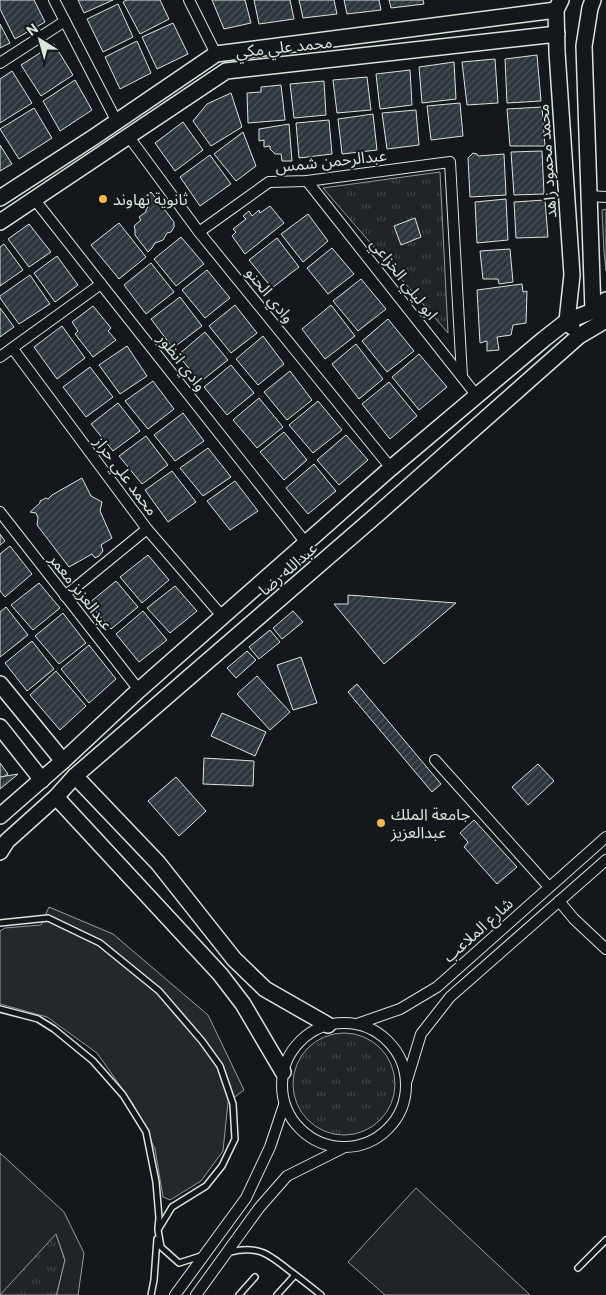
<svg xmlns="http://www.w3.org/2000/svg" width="606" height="1295" font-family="Roboto,'Noto Sans Arabic',sans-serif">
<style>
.grass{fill:url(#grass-tufts);stroke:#939e99}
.pitch{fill:#202428;stroke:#939e99}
.parking{fill:#24282b;stroke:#939e99}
.building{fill:url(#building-hatch);stroke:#d8e6dc}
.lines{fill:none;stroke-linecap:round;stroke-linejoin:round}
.lane-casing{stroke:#d8e6dc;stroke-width:8}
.street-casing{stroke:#d8e6dc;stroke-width:12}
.secondary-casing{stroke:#d8e6dc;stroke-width:18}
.lane{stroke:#14181c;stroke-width:5}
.street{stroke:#14181c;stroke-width:10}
.secondary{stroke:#14181c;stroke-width:15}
.poi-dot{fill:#ffb74d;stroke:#14181c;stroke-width:2}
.labels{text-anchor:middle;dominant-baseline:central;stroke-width:4;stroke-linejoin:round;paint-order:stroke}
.street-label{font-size:16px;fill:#d8e6dc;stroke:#14181c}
.poi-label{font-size:16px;fill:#d8e6dc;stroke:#14181c;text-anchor:start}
</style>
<defs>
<pattern id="grass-tufts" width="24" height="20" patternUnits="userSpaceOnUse" patternTransform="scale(1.25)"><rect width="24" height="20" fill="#202428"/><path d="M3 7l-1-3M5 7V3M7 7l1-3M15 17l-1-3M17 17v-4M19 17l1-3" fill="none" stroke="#404447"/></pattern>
<pattern id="building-hatch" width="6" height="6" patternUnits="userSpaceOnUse" patternTransform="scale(1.25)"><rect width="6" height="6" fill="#2c363c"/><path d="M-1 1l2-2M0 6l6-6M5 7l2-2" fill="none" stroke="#4a5358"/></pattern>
</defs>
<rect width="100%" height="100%" fill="#14181c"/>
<g class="grass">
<path d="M440,172l8,161 -125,-145z"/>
<path d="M606,209v62l-2,-19 -2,-42z"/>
<circle cx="344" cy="1084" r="51"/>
<path d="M0,1182l56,52 9,26 -8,33 -1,2h-56z"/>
</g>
<g class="pitch">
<path d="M0,1153l64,59 20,41 -6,42h-22l1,-2 8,-33 -9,-26 -56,61z"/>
<path d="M416,1188l114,107h-145l-37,-33z"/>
</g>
<path class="parking" d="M49,907l64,27 95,81 36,75 -16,12 -5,49 -22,30 -31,19 -7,-3 -8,-48 -22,-45 -36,-51 -50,-36 -47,-13v-73l5,-3 36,-3z"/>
<g class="building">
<path d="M0,0h34l11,22 -30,17 -15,-30z"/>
<path d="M78,0h35l-29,13z"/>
<path d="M126,0h34l9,19 -29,15 -17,-32z"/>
<path d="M212,0h33l6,23 -27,6z"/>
<path d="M254,0h36l4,19 -35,5z"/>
<path d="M299,0h35l3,14 -34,4z"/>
<path d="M344,0h35l2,10 -34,4z"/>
<path d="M389,0h34l1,4 -33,4z"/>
<path d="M118,4l15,33 -30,15 -16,-33z"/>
<path d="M173,23l15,31 -31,15 -15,-32z"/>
<path d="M0,24l10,19 -10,5z"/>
<path d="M137,41l14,32 -31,16 -15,-32z"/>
<path d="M54,44l19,31 -32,21 -20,-31z"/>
<path d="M537,55l4,46 -34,2 -2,-44z"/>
<path d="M495,59l3,44 -31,2 -5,-43z"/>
<path d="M454,62l2,37 -34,4 -3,-36z"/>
<path d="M410,70l2,35 -32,4 -4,-35z"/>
<path d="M12,71l20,32 -32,20v-44z"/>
<path d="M367,77l4,33 -34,3 -4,-33z"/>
<path d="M75,80l17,30 -32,21 -17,-30z"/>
<path d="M324,81l2,34 -32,3 -4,-34z"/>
<path d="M281,85l4,35 -37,3 -1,-30 14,-1v-5z"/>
<path d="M231,93l11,34 -31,19 -18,-25 14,-17z"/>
<path d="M460,103l3,33 -32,4 -4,-34z"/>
<path d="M542,107l3,39h-35l-3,-37z"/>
<path d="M34,108l18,30 -33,21 -19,-30z"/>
<path d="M416,110l3,35 -32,4 -5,-36z"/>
<path d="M373,114l4,36 -35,4 -4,-35z"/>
<path d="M329,120l3,34 -33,4 -3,-35z"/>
<path d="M183,122l20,28 -28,21 -20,-28z"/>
<path d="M289,124l3,37h-10l-1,-7h-6l-5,-5v-3l-6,1v-7l-5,1v-12z"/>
<path d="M243,132l13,34 -20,15 -22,-27z"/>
<path d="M0,145l12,19 -12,7z"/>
<path d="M542,151l2,43 -30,1 -3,-43z"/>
<path d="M473,153l4,1 1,2 26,-2 2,41 -36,2 -2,-39z"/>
<path d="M210,155l21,29 -31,22 -20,-29z"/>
<path d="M151,192l23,30v5l-3,5 -4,1 -4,7 -8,3 -3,5 -4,4 -13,-17v-6l-1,-3 7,-6 -2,-3 7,-5v-2l2,-3 -3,-1 -4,-6z"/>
<path d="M506,199l2,41 -31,3 -2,-41z"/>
<path d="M545,200l3,37 -32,1 -2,-36z"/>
<path d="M270,206l14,17 -39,31 -13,-18 4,-4 -3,-3 13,-10 -3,-3 6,-5 3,5 7,-6 1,3z"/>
<path d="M308,214l20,27 -25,21 -22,-28z"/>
<path d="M415,218l6,19 -20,8 -7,-19z"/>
<path d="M119,223l27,34 -27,22 -28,-34z"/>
<path d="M29,224l22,28 -22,15 -21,-28z"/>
<path d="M181,237l23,27 -28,22 -22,-27z"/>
<path d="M277,238l22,29 -27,21 -23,-28z"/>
<path d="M4,244l19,26 -23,16v-39z"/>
<path d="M332,248l22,26 -26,20 -21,-26z"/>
<path d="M510,249l3,33 -14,2 -1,-5h-15l-3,-28z"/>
<path d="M57,256l21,29 -23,17 -21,-29z"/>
<path d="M151,263l23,29 -28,22 -22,-29z"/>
<path d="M207,270l23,28 -25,20 -23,-28z"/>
<path d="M30,275l20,29 -31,20 -19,-26v-2z"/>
<path d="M361,279l25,30 -28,22 -25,-30z"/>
<path d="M522,284l1,8 4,-1 -1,32 -13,2 -2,10 -14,2 2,13 -12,1v-10l-7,2 -3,-53z"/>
<path d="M180,297l22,29 -29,22 -22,-29z"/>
<path d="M235,305l22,28 -26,20 -22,-27z"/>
<path d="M331,305l24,31 -30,23 -23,-30z"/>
<path d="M93,306l18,22 -3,3 8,9 -23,17 -18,-23 3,-3 -6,-9z"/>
<path d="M0,308l14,19 -14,10z"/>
<path d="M388,319l26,32 -27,21 -25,-31z"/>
<path d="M62,326l23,32 -28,21 -23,-32z"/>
<path d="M205,332l23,28 -28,22 -22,-27z"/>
<path d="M263,336l21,28 -26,21 -22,-26z"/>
<path d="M356,344l27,35 -24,20 -27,-35z"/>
<path d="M127,346l20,30 -27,18 -21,-29z"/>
<path d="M419,354l28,33 -28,23 -27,-33z"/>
<path d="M231,365l23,28 -27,22 -23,-28z"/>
<path d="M90,367l23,30 -27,20 -23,-30z"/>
<path d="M290,371l22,29 -25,20 -23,-28z"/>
<path d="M153,381l21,28 -26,20 -23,-28z"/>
<path d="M389,382l28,34 -27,23 -28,-35z"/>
<path d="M259,398l24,29 -26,21 -24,-28z"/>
<path d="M318,401l24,29 -29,23 -24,-28z"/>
<path d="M118,403l22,28 -27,20 -22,-27z"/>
<path d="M183,413l21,28 -29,20 -21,-26z"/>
<path d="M284,432l23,28 -23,20 -24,-28z"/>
<path d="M346,435l22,25 -29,25 -22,-25z"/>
<path d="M146,436l22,29 -26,19 -23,-28z"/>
<path d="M208,448l23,29 -28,19 -23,-28z"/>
<path d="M314,464l22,27 -28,23 -22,-26z"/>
<path d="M172,471l24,31 -28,20 -23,-32z"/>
<path d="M82,478l9,18 11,6 -2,9 12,27 -11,7 2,6 -4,5 -4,2 -3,-4 -23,13 -32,-42 1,-7 -2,-5 -6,-1 10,-9v-2l6,-3 2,1 4,-4z"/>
<path d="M235,481l23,30 -28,19 -23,-29z"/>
<path d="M0,534l5,7 -5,4z"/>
<path d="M10,546l22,28 -27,23 -5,-6v-37z"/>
<path d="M148,555l21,25 -27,23 -22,-26z"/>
<path d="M116,581l22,26 -27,22 -22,-26z"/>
<path d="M39,583l21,25 -27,22 -22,-25z"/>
<path d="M175,586l22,25 -27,22 -23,-25z"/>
<path d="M348,595l108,8 -72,61 -50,-60h14z"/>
<path d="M6,607l22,28 -28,22v-45z"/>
<path d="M143,611l24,29 -28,22 -23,-28z"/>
<path d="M293,611l10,11 -21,17 -9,-11z"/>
<path d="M63,613l23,30 -27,21 -24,-28z"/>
<path d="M270,630l10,12 -21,17 -10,-12z"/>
<path d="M32,641l22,28 -27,22 -22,-28z"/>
<path d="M89,645l27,34 -27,24 -28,-34z"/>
<path d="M247,651l9,9 -20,18 -9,-10z"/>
<path d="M301,657l16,46 -24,7 -16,-45z"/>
<path d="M56,671l30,35 -26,24 -30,-35z"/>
<path d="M257,676l33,36 -20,18 -33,-36z"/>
<path d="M357,684l84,100 -9,8 -84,-100z"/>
<path d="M222,713l44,19 -11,24 -44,-20z"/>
<path d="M204,758l50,3 -1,25 -50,-2z"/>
<path d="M0,763l8,11 -8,6z"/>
<path d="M538,764l16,17 -26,24 -16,-18z"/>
<path d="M18,774l-18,15v-12z"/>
<path d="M176,777l30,34 -27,25 -31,-35z"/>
<path d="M474,820l43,47 -20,17 -33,-37 4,-5 -8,-9z"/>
</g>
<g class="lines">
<g class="lane-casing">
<g id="lane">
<path d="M0,923l48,-5 52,25 59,48 43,50 18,25 13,38 2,35 -13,27 -16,20 -34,21 -14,23 3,17 18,16 22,-7"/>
<path d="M0,1009l38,10 16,10 39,32 30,34 23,37 10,50 3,36 -1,10"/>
<path d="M230,1252c28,-7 39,2 60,19 11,8 21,16 31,24"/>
<path d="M578,1268l28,-28"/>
<path d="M151,1295l3,-15 3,-41"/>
<path d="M239,1295l16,-18"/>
<path d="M277,1295l18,-20"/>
</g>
</g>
<g class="street-casing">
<g id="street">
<path d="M54,0l63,122"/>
<path d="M189,0l27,54"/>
<path d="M0,63l65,-42"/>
<path d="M129,137l70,95 192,236"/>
<path d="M307,181l170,215"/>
<path d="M589,196l17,1"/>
<path d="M35,200l66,84 205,259"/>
<path d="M199,232l70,-50 38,-1 143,-19 12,214"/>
<path d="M13,349l134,180 75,87"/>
<path d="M0,357l101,-73"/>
<path d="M0,512l139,178"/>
<path d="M65,596l82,-67"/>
<path d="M435,760l114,127"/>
<path d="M559,901l15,18 32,30"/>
<circle cx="344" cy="1085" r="62"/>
<path d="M357,1024l43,-15 37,-22 169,-150"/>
<path d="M407,1080l14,-46 29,-37 156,-137"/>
<path d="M175,1295l71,-97 24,-51 14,-42"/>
<path d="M196,1295l63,-87 28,-32 56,-28"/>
</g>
</g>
<g class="secondary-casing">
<g id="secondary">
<path d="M561,0l-5,10 1,42 15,223 -5,46 5,6"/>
<path d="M593,0l-3,8 -6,38 9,265 6,2"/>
<path d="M0,198l94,-61 122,-83 340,-44"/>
<path d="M0,222l226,-151 331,-37"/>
<path d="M0,684l63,77"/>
<path d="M0,727l42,53"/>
<path d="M75,776l83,87 76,96 31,30 63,36"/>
<path d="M56,797l164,177 23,30 40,68"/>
<path d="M0,816l63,-55 76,-71 167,-147 85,-75 153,-129 23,-18 26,-10 13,-11"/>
<path d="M0,852l7,-11 49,-44 19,-21 305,-264 199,-176 27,-16"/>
</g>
</g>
<use href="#lane" class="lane"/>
<use href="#street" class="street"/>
<use href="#secondary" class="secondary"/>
</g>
<g class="poi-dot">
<circle cx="103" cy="199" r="5"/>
<circle cx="381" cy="823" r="5"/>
</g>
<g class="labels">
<g class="street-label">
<text transform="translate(284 47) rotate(-6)">محمد علي مكي</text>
<text transform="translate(331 161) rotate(-6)">عبدالرحمن شمس</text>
<text transform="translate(547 161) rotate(-94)">محمد محمود زاهد</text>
<text transform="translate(404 279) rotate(52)">ابو ليلي الخزاعي</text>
<text transform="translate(270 295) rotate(51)">وادي الحنو</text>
<text transform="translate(182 362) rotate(52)">وادي انظور</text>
<text transform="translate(126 476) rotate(53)">محمد علي حراز</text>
<text transform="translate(288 569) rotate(-41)">عبدالله رضا</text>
<text transform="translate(81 592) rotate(52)">عبدالعزيز معمر</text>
<text transform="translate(478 930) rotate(-42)">شارع الملاعب</text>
</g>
<g class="poi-label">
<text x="113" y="199">ثانوية نهاوند</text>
<text x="391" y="814">جامعة الملك<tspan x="391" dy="18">عبدالعزيز</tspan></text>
</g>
</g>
<g transform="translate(40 40) rotate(323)" stroke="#14181c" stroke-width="4" paint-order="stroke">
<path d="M0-4L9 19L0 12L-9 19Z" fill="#d8e6dc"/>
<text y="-8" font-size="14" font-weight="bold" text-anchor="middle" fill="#d8e6dc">N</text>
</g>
</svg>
